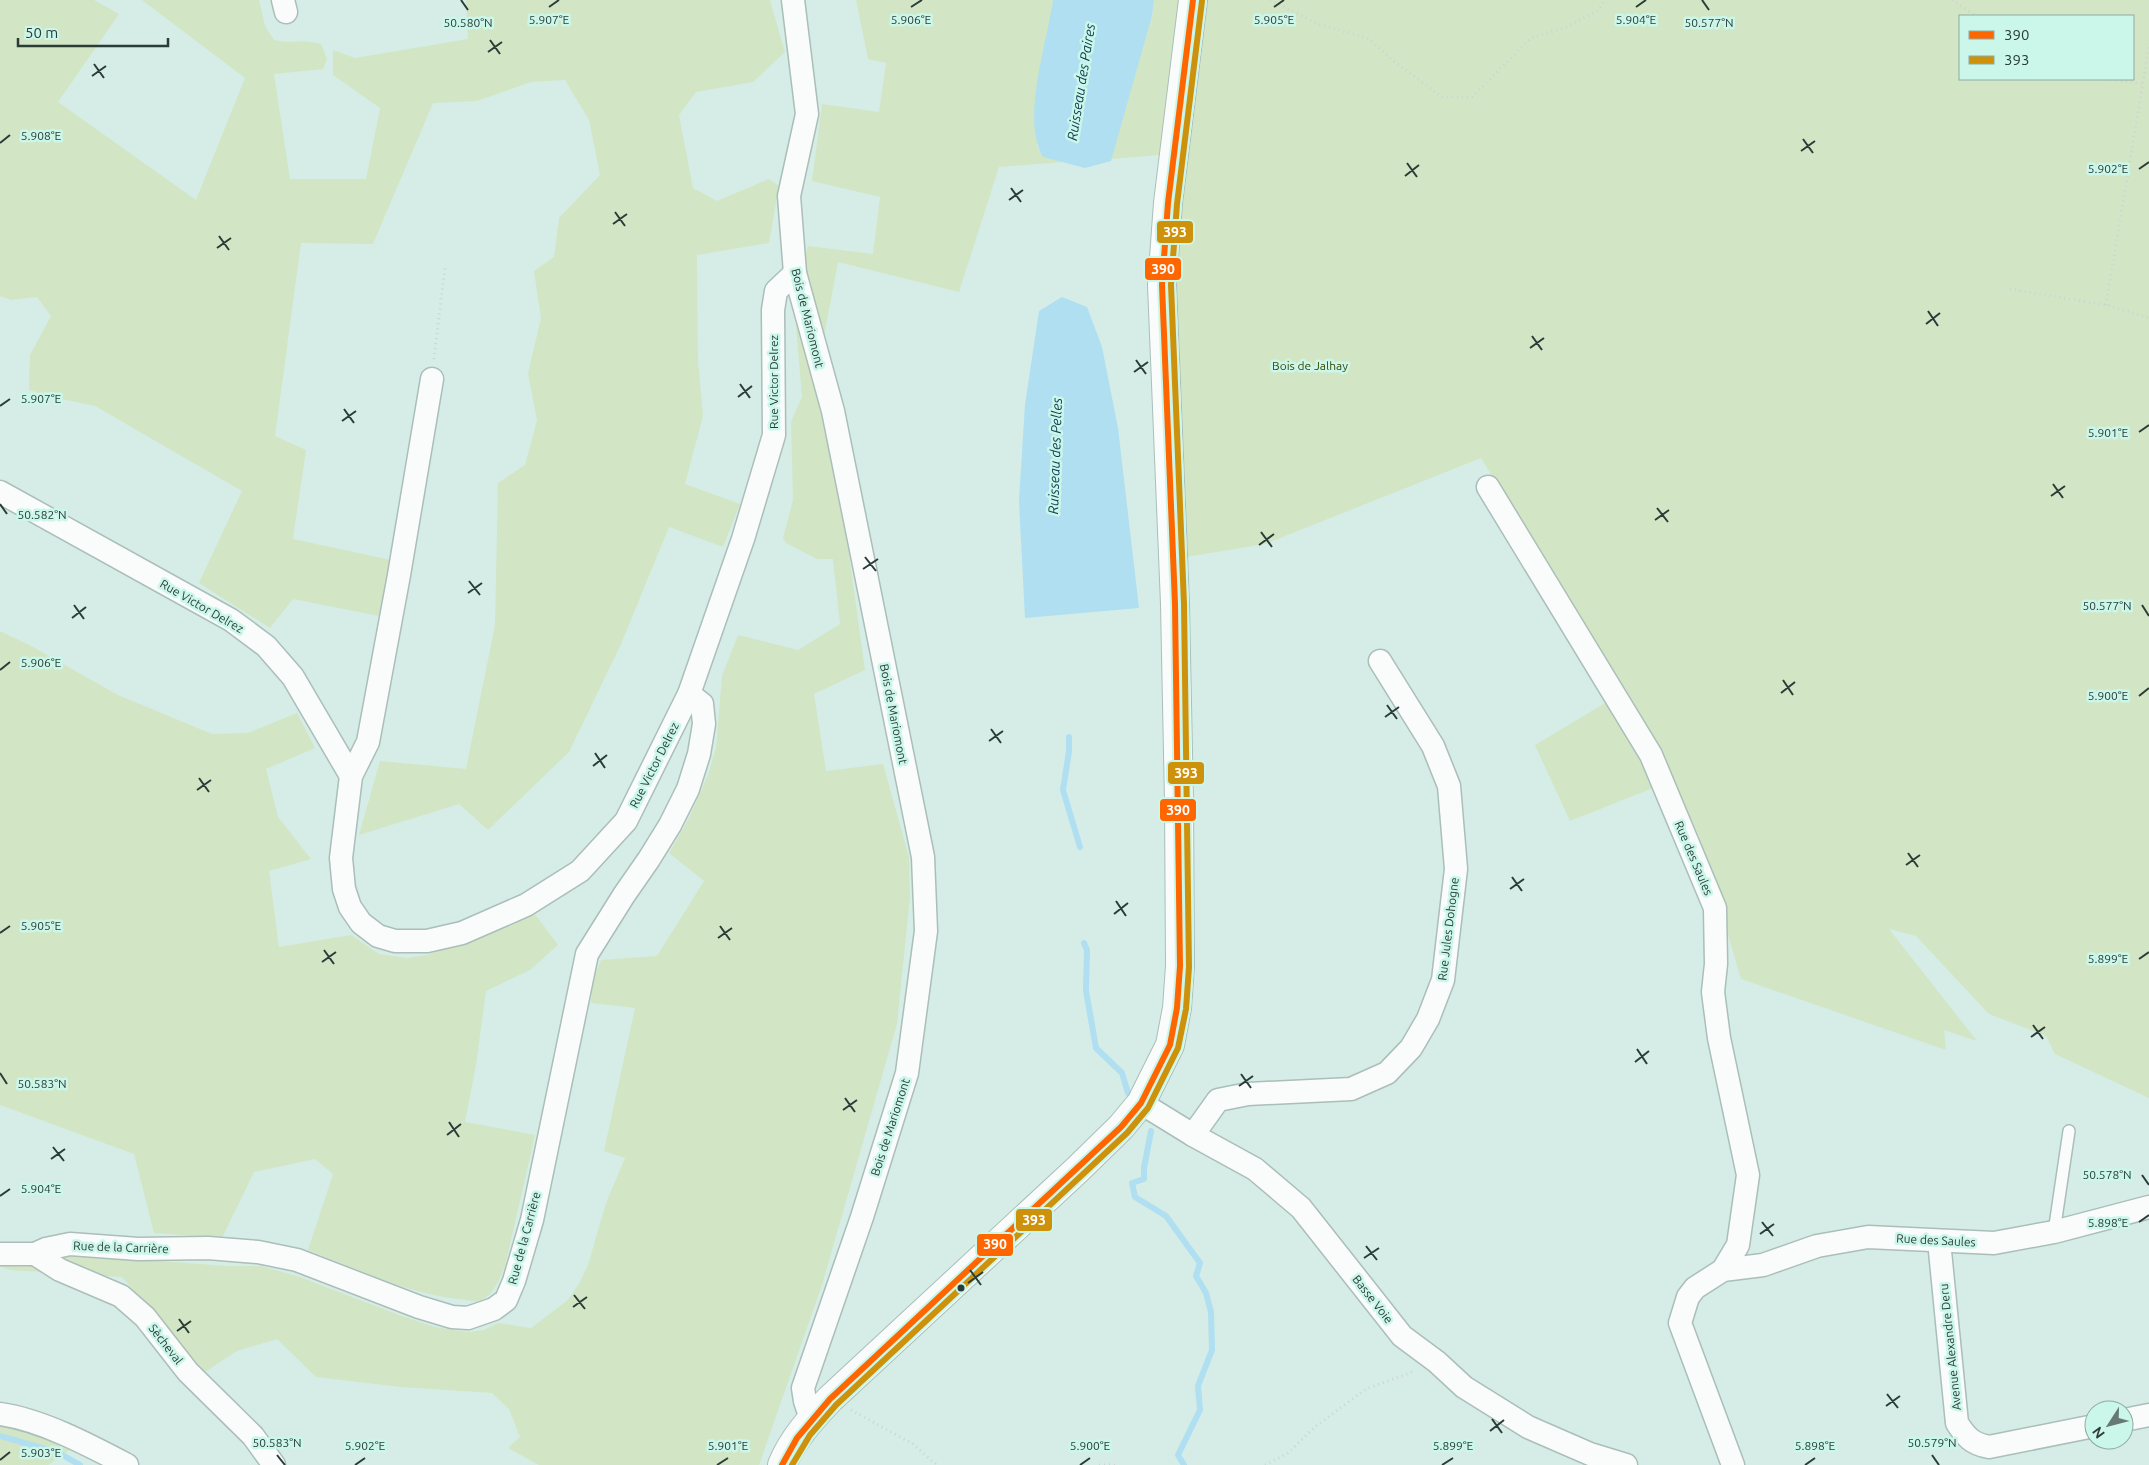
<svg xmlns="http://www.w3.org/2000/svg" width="2149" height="1465" font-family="Ubuntu,sans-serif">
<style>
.green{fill:#d2e6c5;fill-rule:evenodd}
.water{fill:#afdff1}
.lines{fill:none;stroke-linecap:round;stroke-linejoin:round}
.stream{stroke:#afdff1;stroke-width:6}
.lane-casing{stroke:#abbeb9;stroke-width:14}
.street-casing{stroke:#abbeb9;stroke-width:25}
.secondary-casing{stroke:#abbeb9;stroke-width:30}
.path{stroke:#cdd4d2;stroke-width:3;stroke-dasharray:1 4;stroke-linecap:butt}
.lane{stroke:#f9fcfb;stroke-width:11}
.street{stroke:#f9fcfb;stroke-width:22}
.secondary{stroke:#f9fcfb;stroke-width:28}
.bus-1-casing{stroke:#cbf7ea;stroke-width:10}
.bus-2-casing{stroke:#cbf7ea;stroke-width:10}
.bus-1{stroke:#f60;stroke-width:6}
.bus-2{stroke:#ce910b;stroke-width:6}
.ticks{fill:none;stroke:#2b3c38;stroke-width:2}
.bus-dot{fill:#2b3c38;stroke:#cbf7ea;stroke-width:2}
.labels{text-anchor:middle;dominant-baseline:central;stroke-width:5;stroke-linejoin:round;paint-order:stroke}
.street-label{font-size:12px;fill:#2b3c38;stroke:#cbf7ea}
.park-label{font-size:12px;fill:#394701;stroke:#cbf7ea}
.water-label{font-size:14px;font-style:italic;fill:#124054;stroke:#cbf7ea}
.ticks-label{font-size:12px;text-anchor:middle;fill:#2b3c38;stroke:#cbf7ea;stroke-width:5;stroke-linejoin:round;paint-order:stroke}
.line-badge{stroke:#cbf7ea;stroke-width:2}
.badge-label{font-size:14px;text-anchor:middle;font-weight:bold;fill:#fff}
</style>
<rect width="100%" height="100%" fill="#d5ede6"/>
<g class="green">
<path d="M0,0h94l25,14 -61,88 138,98 49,-122 -103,-78h117l6,26 9,14c17,4 29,-1 47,4l6,15 -4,10 -49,5 16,105h76l14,-71 -47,-33v-25l22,8 113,-19 -2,-39h304l15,52 -32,30 -57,10 -17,23 14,73 24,13 52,-22 10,7 -10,57 -72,12 1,105 5,56 -18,68 55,20 -17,43 -54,-20 -48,117 -52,108 -81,78 -29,-26 -100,31 21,-74 86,8 29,-144 3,-142 27,-18 12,-45 -9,-47 13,-55 -7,-47 20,-14 5,-39 41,-43 -11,-55 -24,-40 -34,2 -54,19 -44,2 -60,141 -72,-1 -26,193 31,14 -13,89 98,21 -12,56 -86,-17 -23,29 -71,-45 43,-92 -147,-85 -43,-9 -23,-7 1,-35 21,-39 -14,-19 -26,3 -11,-4z"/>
<path d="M856,0h197l-16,146 6,11 20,5 -64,5 -40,125 -121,-30 -22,117 32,168 17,123 -51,24 12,77 57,-7 26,93 1,40 -13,127 -75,261 -63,180h-220l-31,-17 12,-11 -11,-28 -17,-16 -91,-6 -85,-10 -39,-38 -40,12 -32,21 -83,-95 -112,-7 -10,-4v-17l227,17h34l36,10 105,40 33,11 32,5 17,-2 14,-7 33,5 37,-28 12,-18 8,-17 18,-62 19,-45 -21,-7 31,-143 -44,-5 1,-22 9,-21 56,-4 47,-75 -35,-28 19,-33 20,-45 8,-27 6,-72 16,-41 60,15 42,-26 -7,-65h-16l-31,-16 -3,-5 10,-38 -2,-78 11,-25 -6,-71v-36l12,-44 65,8 7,-57 -68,-16 10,-77 57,8 7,-49 -18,-4z"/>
<path d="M1154,0h995v1098l-94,-44 -9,-18 -57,-22 -73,-78 -27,-7 88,112 -33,-11 2,20 -205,-71 -42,-143 -41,-89 -177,-289 -216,86 -91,15 -2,-405 -61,5 41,-143zM1960,16h173v63h-173z"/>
<path d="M0,631l33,16 85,48 94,39 36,-1 49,-20 18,35 -49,21 12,48 33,42 -42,12 10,76 72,-12 28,19 28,4 20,-3 82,-29 25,-13 24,32 -28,25 -44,21 -10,74 -11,57 70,13 -30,131c-5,12 -12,32 -28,35 -5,1 -13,-2 -19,-2 -52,-6 -101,-30 -150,-49l25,-76 -18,-15 -61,13 -32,66 -68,-5 -20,-79 -134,-49z"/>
<path d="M1610,700l48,86 -88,35 -35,-76z"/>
<path d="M0,1417l72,31 -24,17h-48z"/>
</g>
<g class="water">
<path d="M1053,0h101l-2,16 -41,145 -26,7 -42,-11c-22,-39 4,-113 10,-157z"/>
<path d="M1062,297l25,10 15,40 16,81 21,180 -114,10 -6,-117 6,-96 14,-94z"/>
</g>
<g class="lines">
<g class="stream">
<path d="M1069,737v14l-6,39 17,57"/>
<path d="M1084,943l3,7 -1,41 10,57 26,25 6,20"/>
<path d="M1151,1131l-7,37v11l-12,4 3,14 31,19 34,47 -4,13 10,17 5,19 1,38 -14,36 2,24 -22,45 6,10"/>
<path d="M0,1436l59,17 21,12"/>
</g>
<g class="lane-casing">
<path id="lane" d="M2054,1232l15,-101"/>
</g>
<g class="street-casing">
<g id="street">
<path d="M283,0l3,12"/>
<path d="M793,0l14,114 -18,82 6,77 38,138 90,446 3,74 -19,142 -45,144 -59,171 2,13 6,18"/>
<path d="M432,379l-33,196 -31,167 -17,34 -10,82 3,31 6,18 11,16 17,13 17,5h32l35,-8 64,-28 54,-34 46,-50 63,-127 54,-155 31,-104 -1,-125 3,-19 19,-18"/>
<path d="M1488,487l163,268 64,153 1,56 -3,28 6,46 29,137 -10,70 -15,25"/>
<path d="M0,492l231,128 35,26 27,31 58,99"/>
<path d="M1141,1103l52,32 62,34 46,39 101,128 35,26 27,25 64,40 62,27 36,11"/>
<path d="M1193,1135l25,-35 30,-6 103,-5 36,-16 24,-25 17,-29 15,-39 13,-111 -7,-83 -16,-40 -53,-85"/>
<path d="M1939,1241l18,182c9,14 15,21 32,24l105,-21"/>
<path d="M0,1254h35l11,-5 24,-5 68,5 70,-1 50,4 39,8 122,47 33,10 16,1 26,-9 12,-9 8,-19 18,-61 55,-266 37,-59 25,-36 21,-34 18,-36 11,-35 5,-30 -2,-20 -13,-10"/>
<path d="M35,1254l25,16 61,26 24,21 43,55 65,64 21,29"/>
<path d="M0,1414c42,6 89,31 127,51"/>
<path d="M2124,1420l25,-5"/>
<path d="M1733,1465l-53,-142 8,-26 7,-9 28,-18 40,-5 54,-19 51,-9 126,6 60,-11 95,-25"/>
</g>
</g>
<g class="secondary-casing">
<path id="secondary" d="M782,1465c10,-25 29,-46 48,-66l247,-229 44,-43 20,-24 29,-58 7,-37 3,-42 -1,-164 -4,-198 -13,-319 6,-82 25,-203"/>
</g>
<g class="path">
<path d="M1270,0l46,23 53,16 22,20 51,38h30l59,-59 33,-10 35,-18 5,-10"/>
<path d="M1952,0l24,16"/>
<path d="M2111,79l31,5"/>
<path d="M2010,289l96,16 43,13"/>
<path d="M2106,305l43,-259"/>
<path d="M434,359l11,-92"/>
<path d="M851,1410l62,34 20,18 6,3"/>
<path d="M1099,1465h18"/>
<path d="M1265,1465l23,-12 28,-27 50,-37 49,-18"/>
</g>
<use href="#lane" class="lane"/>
<use href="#street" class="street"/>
<use href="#secondary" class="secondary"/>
<g class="bus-1-casing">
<path id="bus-1" d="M782,1465l15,-27 33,-39 291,-272 20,-24 29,-58 7,-37 3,-42 -5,-362 -13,-319 6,-82 25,-203"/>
</g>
<g class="bus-2-casing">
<path id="bus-2" d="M792,1465l18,-30 26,-30 291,-272 21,-25 30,-60 8,-39 3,-42 -5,-363 -13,-319 6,-81 25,-203"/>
</g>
<use href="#bus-1" class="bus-1"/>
<use href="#bus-2" class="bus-2"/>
</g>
<path class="ticks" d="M461,0l7,10M1702,0l7,10M549,7l10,-7M911,7l11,-7M1274,7l10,-7M1636,7l10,-7M490,40l10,14M488,52l14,-10M94,64l10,14M92,76l14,-10M1803,139l10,14M0,143l10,-8M1801,151l14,-10M1407,163l10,14M2139,169l10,-7M1405,176l14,-11M1011,188l10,14M1009,200l14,-10M615,212l10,14M613,224l14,-10M219,236l10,14M217,248l14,-10M1928,311l10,15M1926,324l14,-11M1532,336l10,14M1530,348l14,-10M1136,360l10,14M1134,372l14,-10M740,384l10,14M738,397l14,-11M0,406l10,-7M344,409l10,14M342,421l14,-10M2139,432l10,-7M2053,484l10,14M2051,496l14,-10M0,504l7,10M1657,508l11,14M1655,520l14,-10M1261,532l11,15M1259,545l15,-11M865,557l11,14M863,569l15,-10M469,581l11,14M468,593l14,-10M74,605l10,14M2142,605l7,11M72,618l14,-11M0,670l10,-8M1783,680l10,15M1781,693l14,-11M2139,696l10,-8M1387,705l10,14M1385,717l14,-10M991,729l10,14M989,741l14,-10M595,753l10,15M593,766l14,-11M199,778l10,14M197,790l14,-10M1908,853l10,14M1906,865l14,-10M1512,877l10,14M1510,889l14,-10M1116,901l10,15M1114,914l14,-11M720,926l10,14M0,933l10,-7M718,938l14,-10M324,950l10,14M2139,959l10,-7M322,962l14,-10M2033,1025l10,14M2031,1037l14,-10M1637,1049l10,15M1635,1062l14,-11M0,1073l7,11M1241,1074l10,14M1239,1086l14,-10M845,1098l10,14M843,1110l14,-10M449,1122l10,15M447,1135l14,-11M53,1147l11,14M51,1159l14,-10M2142,1175l7,10M0,1196l10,-7M1762,1222l11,14M2139,1222l10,-7M1760,1234l14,-10M1366,1246l11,14M1364,1258l15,-10M970,1270l11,15M968,1283l15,-11M574,1295l11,14M573,1307l14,-10M179,1319l10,14M177,1331l14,-10M1887,1394l11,14M1886,1406l14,-10M1492,1419l10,14M1490,1431l14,-11M277,1455l8,10M1932,1455l7,10M0,1460l10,-8M355,1465l10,-7M717,1465l11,-7M1080,1465l10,-7M1442,1465l11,-7M1805,1465l10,-7"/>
<circle class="bus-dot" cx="961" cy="1288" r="4.5"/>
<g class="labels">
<g class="street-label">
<text transform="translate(808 318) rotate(76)">Bois de Mariomont</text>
<text transform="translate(773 382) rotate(-90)">Rue Victor Delrez</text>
<text transform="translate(202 606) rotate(30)">Rue Victor Delrez</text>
<text transform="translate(894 714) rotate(79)">Bois de Mariomont</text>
<text transform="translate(654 765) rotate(-63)">Rue Victor Delrez</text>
<text transform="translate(1694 858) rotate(67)">Rue des Saules</text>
<text transform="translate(1448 929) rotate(-83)">Rue Jules Dohogne</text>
<text transform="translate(890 1127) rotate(-72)">Bois de Mariomont</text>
<text transform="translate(524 1238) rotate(-75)">Rue de la Carrière</text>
<text transform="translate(1936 1240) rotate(3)">Rue des Saules</text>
<text transform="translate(121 1247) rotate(2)">Rue de la Carrière</text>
<text transform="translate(1373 1299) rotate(52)">Basse Voie</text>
<text transform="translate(166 1344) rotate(52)">Sècheval</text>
<text transform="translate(1950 1347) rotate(-96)">Avenue Alexandre Deru</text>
</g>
<g class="park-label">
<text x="1310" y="365">Bois de Jalhay</text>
</g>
<g class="water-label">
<text transform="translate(1081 82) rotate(-81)">Ruisseau des Paires</text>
<text transform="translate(1055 456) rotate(-88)">Ruisseau des Pelles</text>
</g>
</g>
<g class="ticks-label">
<text x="549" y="24">5.907°E</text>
<text x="911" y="24">5.906°E</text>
<text x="1274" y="24">5.905°E</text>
<text x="1636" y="24">5.904°E</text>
<text x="468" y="27">50.580°N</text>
<text x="1709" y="27">50.577°N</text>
<text x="41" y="140">5.908°E</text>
<text x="2108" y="173">5.902°E</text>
<text x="41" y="403">5.907°E</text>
<text x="2108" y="437">5.901°E</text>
<text x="42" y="519">50.582°N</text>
<text x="2107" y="610">50.577°N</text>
<text x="41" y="667">5.906°E</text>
<text x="2108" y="700">5.900°E</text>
<text x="41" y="930">5.905°E</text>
<text x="2108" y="963">5.899°E</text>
<text x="42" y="1088">50.583°N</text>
<text x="2107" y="1179">50.578°N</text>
<text x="41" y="1193">5.904°E</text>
<text x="2108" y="1227">5.898°E</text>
<text x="277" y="1447">50.583°N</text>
<text x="1932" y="1447">50.579°N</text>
<text x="365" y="1450">5.902°E</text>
<text x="728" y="1450">5.901°E</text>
<text x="1090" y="1450">5.900°E</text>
<text x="1453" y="1450">5.899°E</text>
<text x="1815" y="1450">5.898°E</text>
<text x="41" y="1457">5.903°E</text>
</g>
<g class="line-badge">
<rect x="1156" y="220" width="38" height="24" rx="5" fill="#ce910b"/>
<rect x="1144" y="257" width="38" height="24" rx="5" fill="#f60"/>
<rect x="1167" y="761" width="38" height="24" rx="5" fill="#ce910b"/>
<rect x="1159" y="798" width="38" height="24" rx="5" fill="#f60"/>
<rect x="1015" y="1208" width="38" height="24" rx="5" fill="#ce910b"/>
<rect x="976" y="1233" width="38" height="24" rx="5" fill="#f60"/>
</g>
<g class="badge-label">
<text x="1175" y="237">393</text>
<text x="1163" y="274">390</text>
<text x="1186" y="778">393</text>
<text x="1178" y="815">390</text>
<text x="1034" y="1225">393</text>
<text x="995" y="1249">390</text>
</g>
<rect x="1959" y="15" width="175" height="65" fill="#cbf7ea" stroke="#8baca3"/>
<rect x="1969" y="31" width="25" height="8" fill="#ff6600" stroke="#8baca3"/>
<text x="2004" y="40" font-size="15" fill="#2b3c38">390</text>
<rect x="1969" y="56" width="25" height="8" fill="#ce910b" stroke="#8baca3"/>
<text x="2004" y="65" font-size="15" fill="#2b3c38">393</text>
<g transform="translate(2109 1425) rotate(234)"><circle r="24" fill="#cbf7ea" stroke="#8baca3"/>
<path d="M0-4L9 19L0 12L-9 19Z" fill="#667a75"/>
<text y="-8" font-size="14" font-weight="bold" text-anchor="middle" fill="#2b3c38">N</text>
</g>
<path d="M18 38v8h150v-8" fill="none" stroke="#2b3c38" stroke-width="2.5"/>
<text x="25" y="38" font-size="15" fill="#2b3c38" stroke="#cbf7ea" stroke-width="4" paint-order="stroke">50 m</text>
</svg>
